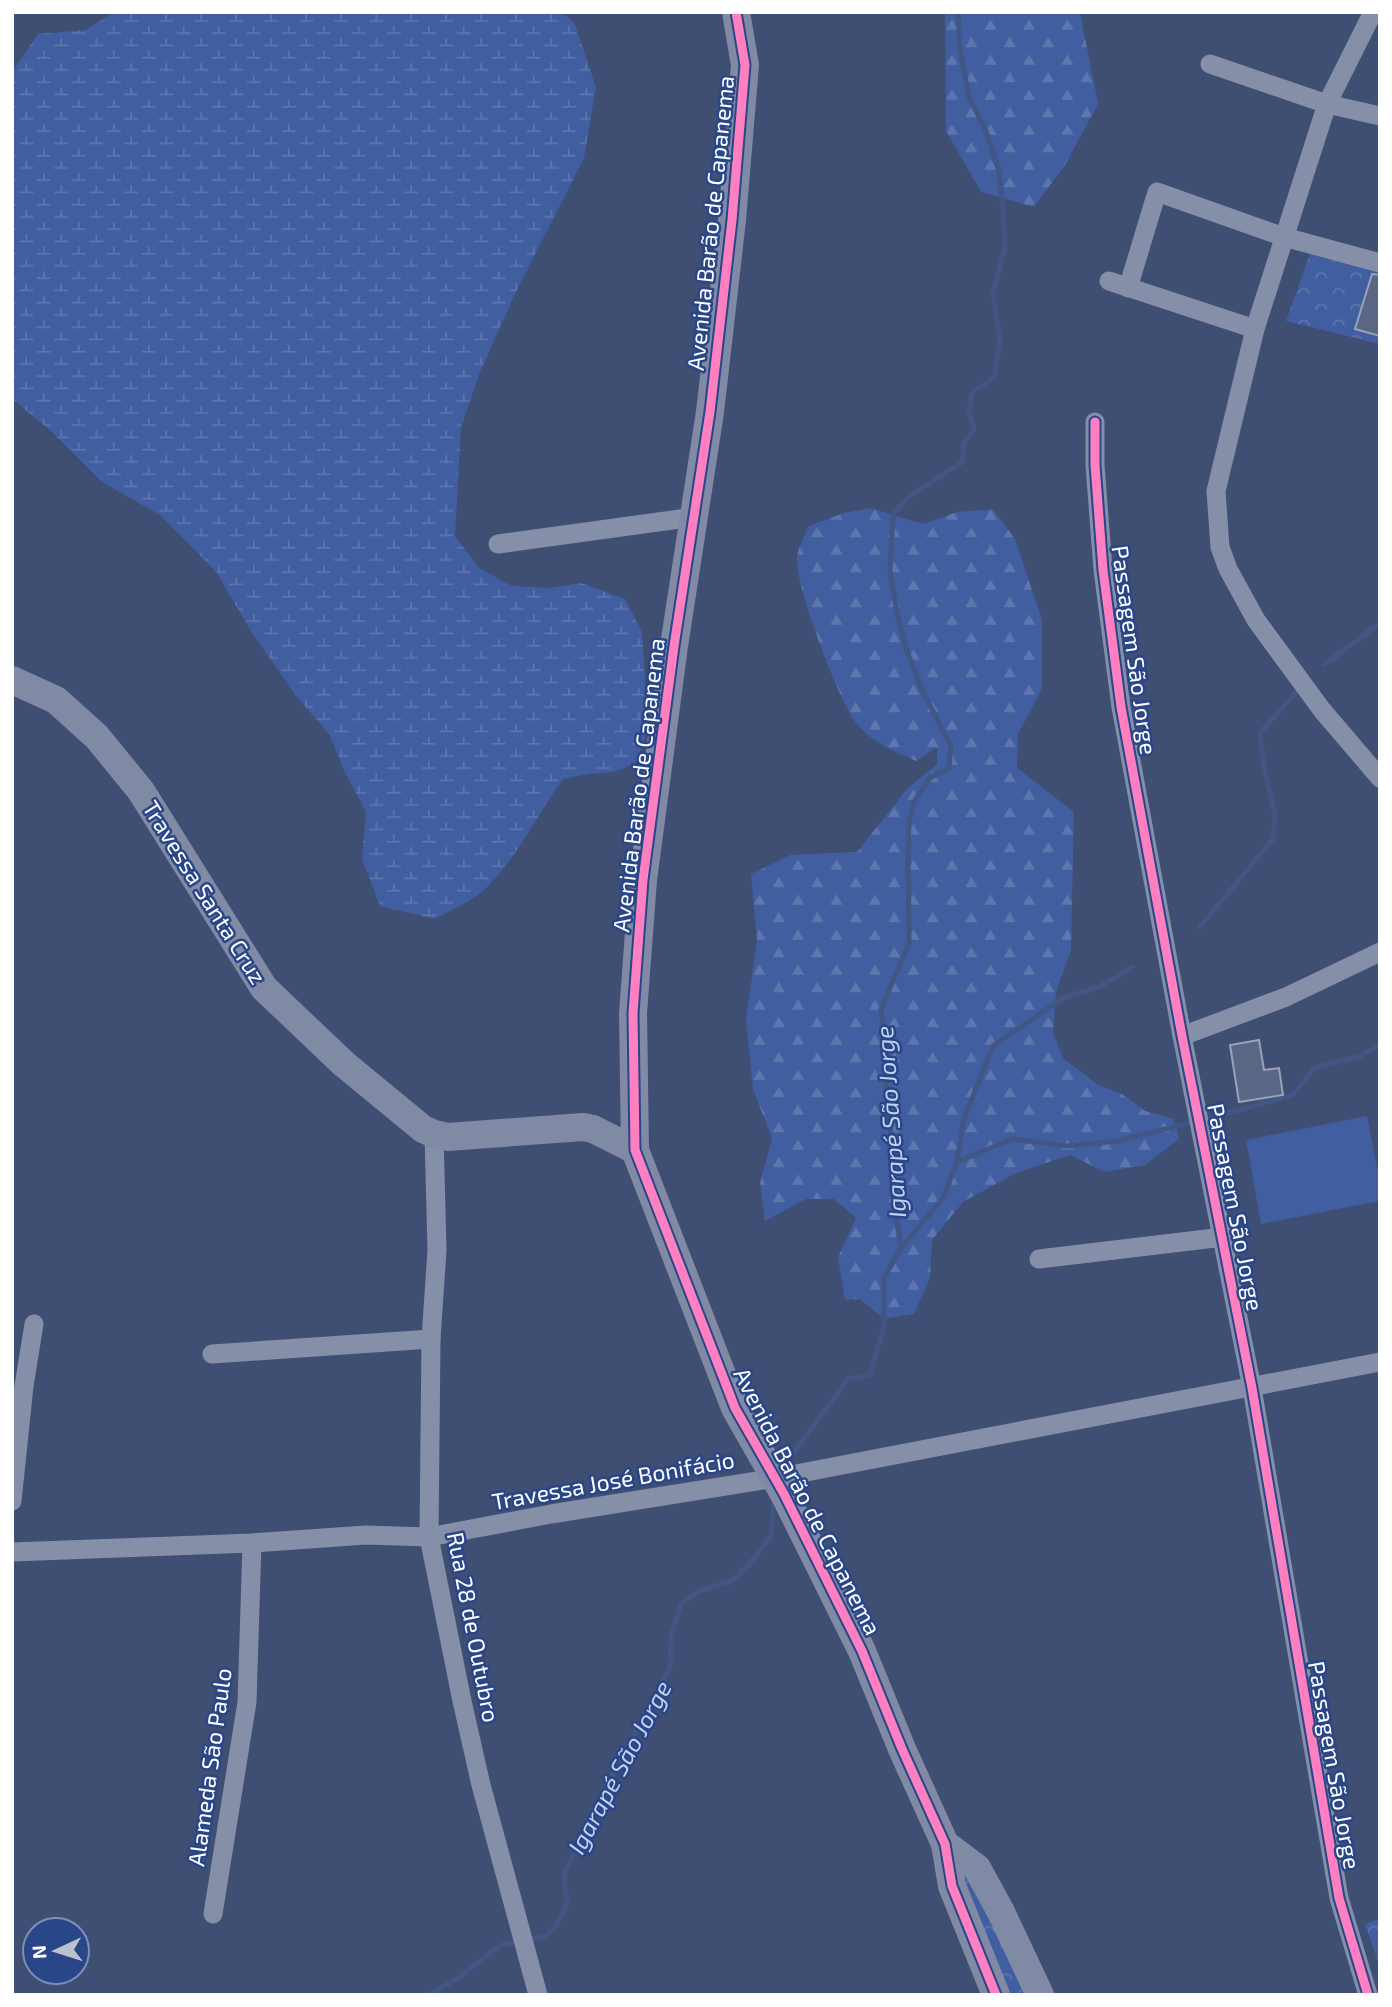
<svg xmlns="http://www.w3.org/2000/svg" width="1392" height="2007" font-family="'Exo 2',sans-serif">
<style>
.forest{fill:url(#forest-firs)}
.wetland{fill:url(#wetland-marsh)}
.park{fill:url(#park-crowns)}
.garden{fill:#405ea0}
.lines{fill:none;stroke-linecap:round;stroke-linejoin:round}
.stream{stroke:#415685;stroke-width:5}
.building{fill:#5a6784;stroke:#99a2b7;stroke-width:2}
.street{stroke:#868fa8;stroke-width:19}
.secondary{stroke:#818aa4;stroke-width:28}
.cycleway-casing{stroke:#294689;stroke-width:13}
.cycleway{stroke:#ff80c0;stroke-width:9}
.labels{text-anchor:middle;dominant-baseline:central;stroke-width:5;stroke-linejoin:round;paint-order:stroke}
.street-label{font-size:23px;fill:#fff;stroke:#294689}
.water-label{font-size:24px;font-style:italic;fill:#c2d1f0;stroke:#294689}
</style>
<defs>
<pattern id="forest-firs" width="22" height="20" patternUnits="userSpaceOnUse" patternTransform="scale(1.75)"><rect width="22" height="20" fill="#405ea0"/><path d="M5 1l3.5 6h-7zM16 11l3.5 6h-7z" fill="#5d76ae"/></pattern>
<pattern id="wetland-marsh" width="20" height="14" patternUnits="userSpaceOnUse" patternTransform="scale(1.75)"><rect width="20" height="14" fill="#405ea0"/><path d="M1 5h8M5 5V1M11 12h8M15 12V8" fill="none" stroke="#5d76ae"/></pattern>
<pattern id="park-crowns" width="20" height="18" patternUnits="userSpaceOnUse" patternTransform="scale(1.75)"><rect width="20" height="18" fill="#405ea0"/><path d="M2 6a3 3 0 1 1 6 0M12 15a3 3 0 1 1 6 0" fill="none" stroke="#5d76ae"/></pattern>
</defs>
<rect width="100%" height="100%" fill="#3f4e73"/>
<g class="forest">
<path d="M945,12h135l18,92 -33,61 -31,42 -53,-15 -35,-61z"/>
<path d="M870,508l53,16 34,-12 36,-3 22,30 27,81v69l-24,45 -1,34 57,44 -3,138 -15,42 -3,41 10,25 35,27 24,9 23,17 29,8 5,20 -34,26 -40,7 -35,-17 -54,18 -53,29 -31,38 -2,38 -16,36 -30,5 -24,-20 -15,1 -7,-43 18,-39 -22,-19h-28l-41,22 -5,-38 12,-45 -19,-49 -7,-69 11,-80 -6,-66 39,-19 67,-3 50,-63 30,-25v-17l-21,14c-20,-9 -45,-19 -59,-37 -18,-22 -64,-143 -60,-168 2,-10 8,-21 12,-30l35,-13z"/>
</g>
<path class="wetland" d="M115,12h447l13,12 21,63 -12,71 -68,134 -36,80 -19,55 -6,109 24,32 33,18 38,2 31,-5 44,16 17,33 5,80 -2,26 -9,25 -22,9 -27,2 -24,5c-26,36 -45,77 -76,108 -13,14 -36,23 -52,32l-55,-13 -18,-47 4,-47 -21,-40 -16,-38 -32,-37 -45,-64 -35,-60 -57,-58 -58,-33 -52,-52 -38,-31v-327l26,-38 47,-4z"/>
<g class="park">
<path d="M1312,248l68,24v72l-94,-23z"/>
<path d="M964,1875l6,4 56,116h-18l-46,-114z"/>
<path d="M1380,1918v49l-15,-42z"/>
</g>
<path class="garden" d="M1367,1116l13,66v19l-119,23 -15,-84z"/>
<g class="lines">
<g class="stream">
<path d="M1324,665l56,-42"/>
<path d="M1200,927l73,-88 2,-25 -11,-46 -4,-35 41,-46"/>
<path d="M1211,1118l82,-23 21,-27 46,-12 20,-11"/>
<path d="M957,1162l7,-43 29,-73 70,-48 36,-11 34,-20"/>
<path d="M901,1248l42,-50 14,-36 55,-23 55,7 50,-5 73,-18"/>
<path d="M780,1471l68,-92 22,-4 14,-49v-48l17,-30 -8,-52 -2,-61 -5,-41 2,-39 -7,-46 28,-66 -1,-88 1,-34 5,-19 16,-24 19,-10 2,-22 -29,-56 -15,-39 -10,-38 -7,-42 3,-56 14,-17 56,-36v-18l11,-15 -5,-17 3,-20 22,-14 6,-37 -7,-47 12,-46 -2,-37 -4,-40 -13,-40 -17,-34 -9,-47 -2,-38"/>
<path d="M528,1940l17,-4 11,-10 11,-23 -3,-28 7,-16 16,-27 25,-56 58,-108 1,-33 10,-32 19,-12 32,-10 18,-18 21,-27 3,-39"/>
<path d="M428,1995l27,-15 46,-35 17,-3"/>
</g>
</g>
<g class="building">
<path d="M1372,274l8,1v61l-25,-7z"/>
<path d="M1259,1040l5,30 15,-2 4,27 -44,7 -9,-57z"/>
</g>
<g class="lines">
<g class="street">
<path d="M1373,12l-46,92 -72,225 -39,162 4,56 8,22 28,51 66,90 58,68"/>
<path d="M1210,64l117,40 53,12"/>
<path d="M1109,281l146,48"/>
<path d="M1128,288l29,-96 127,45 96,26"/>
<path d="M1095,422v43l8,105 18,137 61,329 70,352 87,510 29,97"/>
<path d="M498,544l196,-27"/>
<path d="M1182,1036l104,-39 94,-45"/>
<path d="M434,1134l3,116 -6,89 -2,198 33,164 19,84 57,210"/>
<path d="M1039,1259l184,-22"/>
<path d="M212,1354l219,-15"/>
<path d="M12,1501l12,-115 10,-62"/>
<path d="M12,1552l240,-9 114,-8 63,2 122,-23 224,-36 605,-116"/>
<path d="M213,1914l34,-212 5,-159"/>
</g>
<g class="secondary">
<path d="M736,12l9,53 -13,155 -22,192 -36,234 -31,234 -10,133 2,137 100,258 49,86 78,157 40,98 43,95 7,42 44,109"/>
<path d="M12,680l44,20 41,37 44,54 123,197 80,76 79,65 11,5 14,3 135,-10 10,2 42,21"/>
<path d="M945,1844l32,24 24,44 39,83"/>
</g>
<g class="cycleway-casing">
<g id="cycleway">
<path d="M736,12l9,53 -13,155 -22,192 -36,234 -31,234 -10,133 2,137 100,258 49,86 78,157 40,98 43,95 7,42 44,109"/>
<path d="M1095,422v43l8,105 18,137 61,329 70,352 87,510 29,97"/>
</g>
</g>
<use href="#cycleway" class="cycleway"/>
</g>
<g class="labels">
<g class="street-label">
<text transform="translate(710 223) rotate(-84)">Avenida Barão de Capanema</text>
<text transform="translate(1135 650) rotate(82)">Passagem São Jorge</text>
<text transform="translate(638 785) rotate(-83)">Avenida Barão de Capanema</text>
<text transform="translate(205 892) rotate(58)">Travessa Santa Cruz</text>
<text transform="translate(1236 1207) rotate(79)">Passagem São Jorge</text>
<text transform="translate(613 1480) rotate(-10)">Travessa José Bonifácio</text>
<text transform="translate(808 1501) rotate(63)">Avenida Barão de Capanema</text>
<text transform="translate(474 1627) rotate(79)">Rua 28 de Outubro</text>
<text transform="translate(1335 1765) rotate(80)">Passagem São Jorge</text>
<text transform="translate(209 1767) rotate(-82)">Alameda São Paulo</text>
</g>
<g class="water-label">
<text transform="translate(890 1122) rotate(-94)">Igarapé São Jorge</text>
<text transform="translate(619 1767) rotate(-62)">Igarapé São Jorge</text>
</g>
</g>
<rect width="1392" height="2007" fill="none" stroke="#ffffff" stroke-width="28"/>
<g transform="translate(56 1951) rotate(266)"><circle r="33" fill="#294689" stroke="#7f90b8" stroke-width="2"/>
<path d="M0-5L12 26L0 18L-12 26Z" fill="#bcc1ce"/>
<text y="-10" font-size="19" font-weight="bold" text-anchor="middle" fill="#ffffff">N</text>
</g>
</svg>
